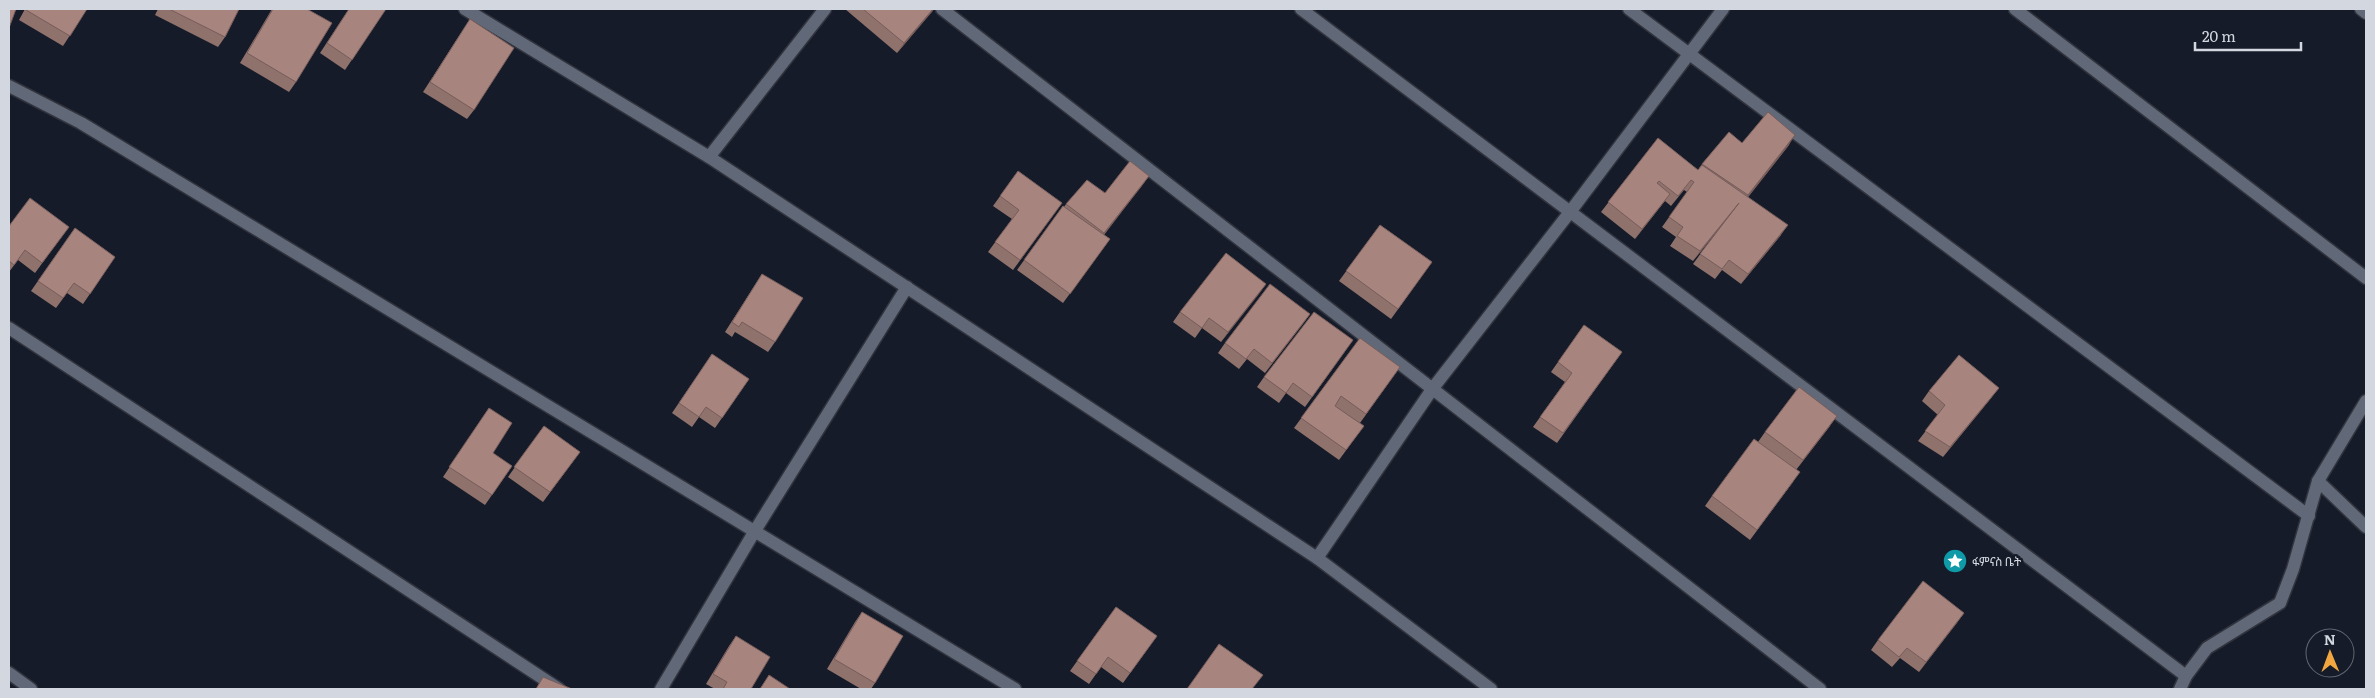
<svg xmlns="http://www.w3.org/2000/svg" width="2375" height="698" font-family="Literata,'Noto Sans Ethiopic',serif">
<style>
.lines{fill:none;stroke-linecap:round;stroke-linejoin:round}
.street-casing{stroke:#31343e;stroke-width:15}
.street{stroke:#616979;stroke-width:12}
.wall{fill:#90726d}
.shaded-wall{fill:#765c59}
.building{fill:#a8847f;stroke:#765c59}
.labels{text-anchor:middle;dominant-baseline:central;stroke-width:5;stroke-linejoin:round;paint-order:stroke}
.poi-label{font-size:12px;fill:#d2d7e0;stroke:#151b28;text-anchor:start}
</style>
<rect width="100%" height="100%" fill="#151b28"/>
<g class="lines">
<g class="street-casing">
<g id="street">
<path d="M465,9l244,148 608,401 174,131"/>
<path d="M942,9l878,680"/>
<path d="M1301,9l885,667"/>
<path d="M1629,9l680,507"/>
<path d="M2015,9l351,269"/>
<path d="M2361,9l5,4"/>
<path d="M9,86l72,37c311,189 624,375 934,566"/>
<path d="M709,157l116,-148"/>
<path d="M9,328l550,361"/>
<path d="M2318,481l48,46"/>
<path d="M1317,558l116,-170 137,-176 153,-203"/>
<path d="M9,673l22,16"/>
<path d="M661,689l95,-160 151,-242"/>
<path d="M2180,689l6,-13 21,-28 73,-45 13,-34 25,-88 48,-80"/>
</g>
</g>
<use href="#street" class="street"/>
</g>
<g class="wall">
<path d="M25,9h62l-24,37 -44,-26z"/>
<path d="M158,9h81l-14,28 -7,10 -63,-32z"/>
<path d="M272,9h35l-11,73 -7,10 -49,-29z"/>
<path d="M349,9h37l-41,61 -25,-17z"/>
<path d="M845,9h89l-37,44z"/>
<path d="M470,19l4,91 -7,9 -44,-27z"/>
<path d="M1658,138l40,32 4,-6 87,-19 -41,52 33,38 -40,49 -19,-14 -7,9 -22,-15 25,-34 -25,31 -23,-15 6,-9 -14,-10 25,-35 -3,-2 -13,16 -6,-5 -30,38 -34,-27z"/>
<path d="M1018,171l44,32 -49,67 -25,-18 24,-33 -19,-13z"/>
<path d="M1149,176l-45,59 6,4 -47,64 -46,-33 46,-64 1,1 2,-3 39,-11z"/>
<path d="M1380,225l52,37 -41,57 -52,-38z"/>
<path d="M9,226l60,1 -34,46 -17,-13 -9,12z"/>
<path d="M75,228l40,29 -32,47 -16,-11 -11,15 -25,-17z"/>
<path d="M762,274l13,68 -7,10 -33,-20 -3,5 -7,-5z"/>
<path d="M1266,284l-45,58 -19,-14 -7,10 -22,-16 7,-10z"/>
<path d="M1310,314l-45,59 -18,-14 -8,10 -21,-16 7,-10z"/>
<path d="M1584,325l38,27 -65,91 -24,-16 32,-45 -14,-10z"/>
<path d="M1360,338l40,29 -40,56 4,3 -25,34 -45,-32z"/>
<path d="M1353,340l-48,67 -19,-14 -7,10 -22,-16 7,-10z"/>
<path d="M712,354l37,25 -34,49 -16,-11 -7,10 -20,-14z"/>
<path d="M1929,391l63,6 -49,60 -25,-16 20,-26 -16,-14z"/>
<path d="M489,408l4,45 19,13 -27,39 -42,-28z"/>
<path d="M544,426l36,26 -37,50 -35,-25z"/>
<path d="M1830,426l-34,44 -3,12 -43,58 -45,-34 7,-10 46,-54 7,-10z"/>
<path d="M1116,607l41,29 -34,47 -22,-16 -12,17 -19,-13z"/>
<path d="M862,612l13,71 -4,6h-10l-34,-20 28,-47z"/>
<path d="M1964,613l-45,59 -19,-14 -8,9 -21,-17 7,-10z"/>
<path d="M736,636l15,53h-36l-9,-5 23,-38z"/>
</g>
<g class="shaded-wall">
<path d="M933,9h1l-2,3 -35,41 7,-10z"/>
<path d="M1795,135l-6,10 -47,60 6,-10z"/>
<path d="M1149,176l-7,10 -45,57 7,-10z"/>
<path d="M1670,194l-35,45 7,-10z"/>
<path d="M1739,203l-7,10 -39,48 7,-10z"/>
<path d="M1788,225l-7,10 -40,49 7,-10z"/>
<path d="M1266,284l-7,10 -38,48 7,-10z"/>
<path d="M1310,314l-7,10 -38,49 7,-10z"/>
<path d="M1999,388l-7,9 -49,60 7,-10z"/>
<path d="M1837,416l-7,10 -34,44 7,-10z"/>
<path d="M1964,613l-7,10 -38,49 7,-10z"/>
</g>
<g class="building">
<path d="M9,9h7l-7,19z"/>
<path d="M26,9h61l-17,27 -44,-26z"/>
<path d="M169,9h70l-14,28z"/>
<path d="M273,9h34l25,14 -36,59 -49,-29z"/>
<path d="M349,9h37l-34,51 -25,-17z"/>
<path d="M863,9h70l-29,34z"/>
<path d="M470,19l44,29 -40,62 -44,-28z"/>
<path d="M1768,112l27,23 -47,60 -46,-31 27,-32 13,11z"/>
<path d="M1658,138l40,32 4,-5 86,60 -40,49 -19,-14 -7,9 -22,-15 39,-51 -39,48 -23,-15 6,-9 -14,-10 25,-35 -3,-2 -13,16 -19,-15 -2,2 13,11 -28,35 -34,-27z"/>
<path d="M1130,161l19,15 -45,57 -38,-29 21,-24 18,13z"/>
<path d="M1018,171l44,32 -42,57 -25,-18 24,-32 -19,-14z"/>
<path d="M30,198l39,29 -27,36 -17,-13 -11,15 -5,-4v-35z"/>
<path d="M1063,206l47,33 -40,55 -46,-34z"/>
<path d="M1380,225l52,37 -34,47 -52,-38z"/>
<path d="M75,228l40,29 -25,37 -16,-11 -11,15 -25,-17z"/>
<path d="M1226,253l40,31 -38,48 -19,-14 -7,10 -22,-16z"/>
<path d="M762,274l41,24 -28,44 -33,-20 -3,5 -7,-5z"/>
<path d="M1270,284l40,30 -38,49 -18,-14 -8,10 -21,-16z"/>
<path d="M1314,312l39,28 -41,57 -19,-14 -7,10 -22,-16z"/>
<path d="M1584,325l38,27 -59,81 -23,-16 32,-44 -14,-11z"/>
<path d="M1360,338l40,29 -34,47 -25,-18 -6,10 29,20 -18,24 -45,-32z"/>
<path d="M712,354l37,25 -27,39 -16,-11 -7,10 -20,-14z"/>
<path d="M1959,355l40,33 -49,59 -25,-16 20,-26 -16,-14z"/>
<path d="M1799,387l38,29 -34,44 -38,-28z"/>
<path d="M489,408l23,15 -19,30 19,13 -20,29 -43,-28z"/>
<path d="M544,426l36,26 -30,40 -36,-25z"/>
<path d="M1754,439l46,33 -43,58 -45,-34z"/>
<path d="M1923,581l41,32 -38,49 -19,-14 -8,9 -21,-17z"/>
<path d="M1116,607l41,29 -27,37 -22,-16 -12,17 -19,-13z"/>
<path d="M862,612l41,24 -28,47 -41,-24z"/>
<path d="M736,636l34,21 -19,32h-28l4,-7 -14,-8z"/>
<path d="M1219,644l44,31 -11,14h-65z"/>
<path d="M769,675l21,14h-30z"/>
<path d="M543,677l29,12h-36z"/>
</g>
<defs>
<g id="sight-disc" transform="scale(1.25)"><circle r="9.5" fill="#0f9aa8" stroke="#151b28"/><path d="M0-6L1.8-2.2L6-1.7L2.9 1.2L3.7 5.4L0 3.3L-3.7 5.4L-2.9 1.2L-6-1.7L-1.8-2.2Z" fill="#fff"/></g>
</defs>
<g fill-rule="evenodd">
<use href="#sight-disc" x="1955" y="561"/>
</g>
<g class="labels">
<g class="poi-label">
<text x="1972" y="561">ፋምናስ ቤት</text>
</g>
</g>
<rect width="2375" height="698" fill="none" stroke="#d2d7e0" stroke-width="20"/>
<g transform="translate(2330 653) rotate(359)"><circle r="24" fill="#151b28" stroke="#616672"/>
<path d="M0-4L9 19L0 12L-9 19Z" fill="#f1a640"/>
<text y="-8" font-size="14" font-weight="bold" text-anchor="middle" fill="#d2d7e0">N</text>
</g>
<path d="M2195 42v8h106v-8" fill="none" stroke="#d2d7e0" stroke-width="2.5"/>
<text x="2202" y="42" font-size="15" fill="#d2d7e0" stroke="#151b28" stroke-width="4" paint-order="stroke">20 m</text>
</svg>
